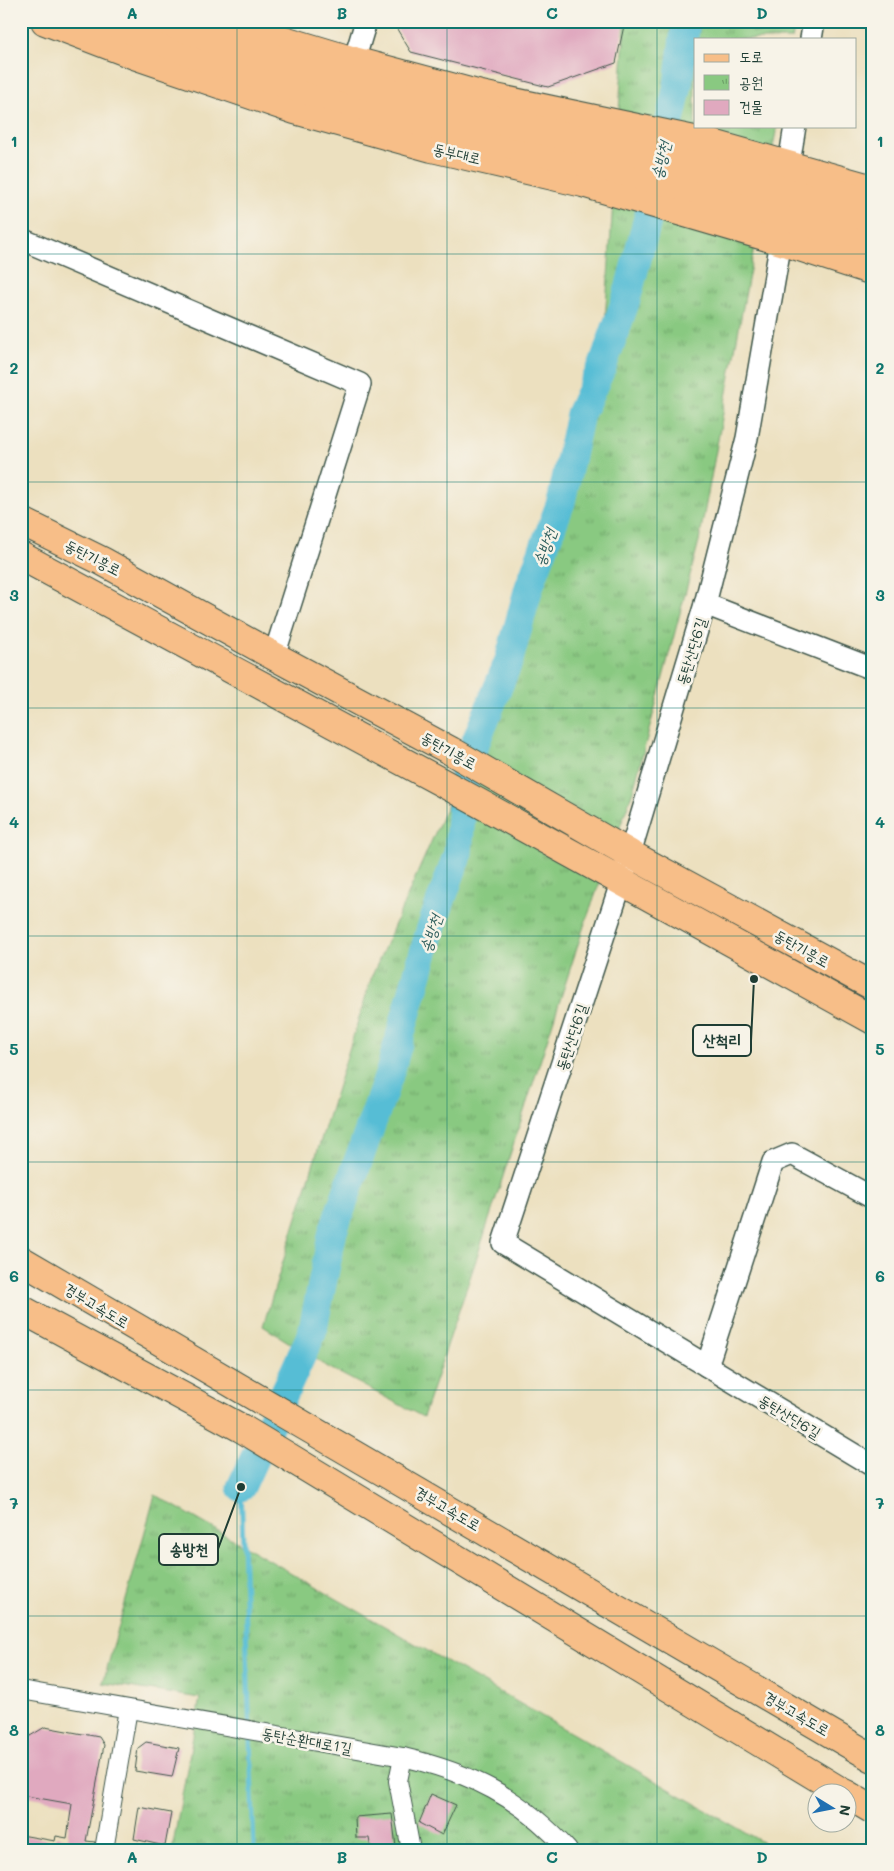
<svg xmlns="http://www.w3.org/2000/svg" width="894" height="1871" font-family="Mali,'Poor Story',sans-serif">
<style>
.park{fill:url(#park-tufts);stroke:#54835a}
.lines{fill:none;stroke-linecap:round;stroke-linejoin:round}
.stream{stroke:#57bdd5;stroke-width:5}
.river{stroke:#57bdd5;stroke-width:29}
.building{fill:#e0a9bf}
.minor-casing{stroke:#3e5549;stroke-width:20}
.tertiary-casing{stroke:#3e5549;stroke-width:24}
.primary-casing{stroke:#3e5549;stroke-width:30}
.trunk-casing{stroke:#3e5549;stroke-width:30}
.motorway-casing{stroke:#3e5549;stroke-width:30}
.minor{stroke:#fff;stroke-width:18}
.tertiary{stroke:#fff;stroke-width:21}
.primary{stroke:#f7be88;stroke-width:28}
.trunk{stroke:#f7be88;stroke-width:28}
.motorway{stroke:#f7be88;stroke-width:28}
.grid{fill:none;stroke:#0f766e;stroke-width:1;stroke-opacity:0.55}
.labels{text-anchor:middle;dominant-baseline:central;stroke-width:5;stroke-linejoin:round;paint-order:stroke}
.street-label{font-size:15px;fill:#1f3d34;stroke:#f7f3e8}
.water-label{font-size:16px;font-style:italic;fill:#2d5d5c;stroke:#f7f3e8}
.leader{fill:none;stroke:#1f3d34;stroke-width:2}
.callout-dot{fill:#1f3d34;stroke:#f7f3e8;stroke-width:2}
.callout{fill:#f7f3e8;stroke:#1f3d34;stroke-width:2}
.callout-label{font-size:16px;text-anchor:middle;font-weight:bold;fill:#1f3d34}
.neatline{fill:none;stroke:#0f766e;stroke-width:2}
.grid-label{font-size:16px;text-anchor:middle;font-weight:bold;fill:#0f766e}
</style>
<defs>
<pattern id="park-tufts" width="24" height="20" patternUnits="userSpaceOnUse" patternTransform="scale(1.25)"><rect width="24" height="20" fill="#89c981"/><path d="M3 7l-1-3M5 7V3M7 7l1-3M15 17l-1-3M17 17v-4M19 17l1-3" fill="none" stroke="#6fa46a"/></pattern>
</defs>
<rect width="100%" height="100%" fill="#f7f3e8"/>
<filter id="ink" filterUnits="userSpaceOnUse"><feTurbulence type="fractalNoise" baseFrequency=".02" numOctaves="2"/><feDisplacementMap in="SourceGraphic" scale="10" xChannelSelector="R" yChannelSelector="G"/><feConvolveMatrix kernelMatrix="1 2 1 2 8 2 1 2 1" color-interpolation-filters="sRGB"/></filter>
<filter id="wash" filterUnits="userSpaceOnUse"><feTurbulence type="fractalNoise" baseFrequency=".0096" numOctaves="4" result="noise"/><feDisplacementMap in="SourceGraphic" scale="20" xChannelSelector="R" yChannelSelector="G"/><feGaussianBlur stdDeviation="1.12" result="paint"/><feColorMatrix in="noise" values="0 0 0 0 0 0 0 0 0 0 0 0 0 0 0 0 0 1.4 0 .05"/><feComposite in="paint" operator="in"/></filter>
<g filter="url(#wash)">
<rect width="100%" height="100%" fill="#ece0bf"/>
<g class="park">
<path d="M625,21h171l-4,18h-97v87h82l-78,415 -66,250 -49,135 -109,337 -52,154 -95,-50 -65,-41 109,-350 104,-236 126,-373z"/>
<path d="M155,1495l621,355h-604l28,-152 -97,-15z"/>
</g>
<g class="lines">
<path class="stream" d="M241,1487l13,363"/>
<path class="river" d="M241,1487l71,-154 21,-102 56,-156 41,-144 28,-78 7,-85 44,-108 20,-73 32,-85 19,-88 22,-47 24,-67 23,-86 29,-129 8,-64"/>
</g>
<g id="blocks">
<g class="building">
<path d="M392,21h233l-9,42 -68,24 -137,-35z"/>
<path d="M45,1727l54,10 5,8 -18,96 9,1 -1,8h-73v-15l34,6 1,-5 11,2 5,-34 -51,-9v-33l4,-23z"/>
<path d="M146,1742l33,6 -7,29 -37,-6 3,-23z"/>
<path d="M431,1794l25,11 -14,30 -23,-12z"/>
<path d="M139,1807l32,6 -6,33 -31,-7z"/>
<path d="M392,1814l4,33 -25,2 -2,-11h-13l-1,-21z"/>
</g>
</g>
</g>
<g filter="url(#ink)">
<use href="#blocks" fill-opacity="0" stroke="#3e5549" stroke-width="1"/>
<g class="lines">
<g class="minor-casing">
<g id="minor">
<path d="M21,1690l382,67c68,16 117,40 165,93"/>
<path d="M403,1757l-5,24 13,69"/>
<path d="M104,1850l24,-141"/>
</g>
</g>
<g class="tertiary-casing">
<g id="tertiary">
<path d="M811,39l3,-18"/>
<path d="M354,61l12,-40"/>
<path d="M789,164l6,-38"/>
<path d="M21,239l339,145 -86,272"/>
<path d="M781,241l-34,197 -42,166 -84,279 -118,360 370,223"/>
<path d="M705,604l168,65"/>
<path d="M707,1366l66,-204 19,-8 81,44"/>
</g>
</g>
<g class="primary-casing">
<g id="primary">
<path d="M45,21l89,34 161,55 137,38 151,35 198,58 92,30"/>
<path d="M221,21l133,40 127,34 232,49 160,45"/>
<path d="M21,521l81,40 172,95 177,95 179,103 243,132"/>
<path d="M21,556l420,226 432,238"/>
</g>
</g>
<g class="trunk-casing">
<g id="trunk">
<path d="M106,21l105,39 93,30 126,35 269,65 174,52"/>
<path d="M165,21l58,22 213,63 270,63 107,30 60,20"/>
<path d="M833,192l28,8 12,-8"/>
</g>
</g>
<g class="motorway-casing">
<g id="motorway">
<path d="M21,1260l852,498"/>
<path d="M21,1309l220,119 604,366"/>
<path d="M846,1794l27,16"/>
</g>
</g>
<use href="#minor" class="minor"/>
<use href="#tertiary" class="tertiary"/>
<use href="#primary" class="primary"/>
<use href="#trunk" class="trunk"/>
<use href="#motorway" class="motorway"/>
</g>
</g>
<path class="grid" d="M237,21v1829M447,21v1829M657,21v1829M21,254h852M21,482h852M21,708h852M21,936h852M21,1162h852M21,1390h852M21,1616h852"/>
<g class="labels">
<g class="street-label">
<text transform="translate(457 153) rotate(13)">동부대로</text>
<text transform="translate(93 557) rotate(27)">동탄기흥로</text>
<text transform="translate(691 651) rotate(-73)">동탄산단6길</text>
<text transform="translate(449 750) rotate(29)">동탄기흥로</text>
<text transform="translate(802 948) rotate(29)">동탄기흥로</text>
<text transform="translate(571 1037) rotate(-72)">동탄산단6길</text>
<text transform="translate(97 1305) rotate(31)">경부고속도로</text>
<text transform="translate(790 1416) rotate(31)">동탄산단6길</text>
<text transform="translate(448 1508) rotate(30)">경부고속도로</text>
<text transform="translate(797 1713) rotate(30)">경부고속도로</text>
<text transform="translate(307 1740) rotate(10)">동탄순환대로1길</text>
</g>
<g class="water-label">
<text transform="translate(660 160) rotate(-76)">송방천</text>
<text transform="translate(544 547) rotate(-70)">송방천</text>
<text transform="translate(430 933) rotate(-72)">송방천</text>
</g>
</g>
<path class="leader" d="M754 979L751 1041M241 1487L218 1549"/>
<g class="callout-dot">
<circle cx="754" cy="979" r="5"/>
<circle cx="241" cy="1487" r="5"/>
</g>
<g class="callout">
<rect x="693" y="1025" width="58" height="31" rx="5"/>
<rect x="159" y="1534" width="59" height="31" rx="5"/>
</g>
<g class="callout-label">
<text x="722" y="1046">산척리</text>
<text x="189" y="1555">송방천</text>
</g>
<rect width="894" height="1871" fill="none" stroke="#f7f3e8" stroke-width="55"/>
<rect x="694" y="38" width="162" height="90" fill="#f7f3e8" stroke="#a1aaa0"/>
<rect x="704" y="54" width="25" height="8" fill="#f7be88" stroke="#a1aaa0"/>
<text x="739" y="62" font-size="15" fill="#1f3d34">도로</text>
<rect x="704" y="75" width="25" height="15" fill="url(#park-tufts)" stroke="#a1aaa0"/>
<text x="739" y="88" font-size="15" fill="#1f3d34">공원</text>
<rect x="704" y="100" width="25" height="15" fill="#e0a9bf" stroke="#a1aaa0"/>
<text x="739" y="112" font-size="15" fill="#1f3d34">건물</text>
<g transform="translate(832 1808) rotate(100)"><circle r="24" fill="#f7f3e8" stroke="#a1aaa0"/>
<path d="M0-4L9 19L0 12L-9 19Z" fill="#1f6fb2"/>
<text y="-8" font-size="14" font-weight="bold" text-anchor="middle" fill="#1f3d34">N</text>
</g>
<rect x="28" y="28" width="838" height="1816" class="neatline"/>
<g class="grid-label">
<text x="132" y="19">A</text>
<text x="342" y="19">B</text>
<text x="552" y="19">C</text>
<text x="762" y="19">D</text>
<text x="14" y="147">1</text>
<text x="880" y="147">1</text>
<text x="14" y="374">2</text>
<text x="880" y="374">2</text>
<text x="14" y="601">3</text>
<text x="880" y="601">3</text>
<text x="14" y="828">4</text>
<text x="880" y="828">4</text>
<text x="14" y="1055">5</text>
<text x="880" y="1055">5</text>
<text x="14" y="1282">6</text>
<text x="880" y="1282">6</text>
<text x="14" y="1509">7</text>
<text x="880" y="1509">7</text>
<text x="14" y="1736">8</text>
<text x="880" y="1736">8</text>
<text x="132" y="1863">A</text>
<text x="342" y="1863">B</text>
<text x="552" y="1863">C</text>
<text x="762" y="1863">D</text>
</g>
</svg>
